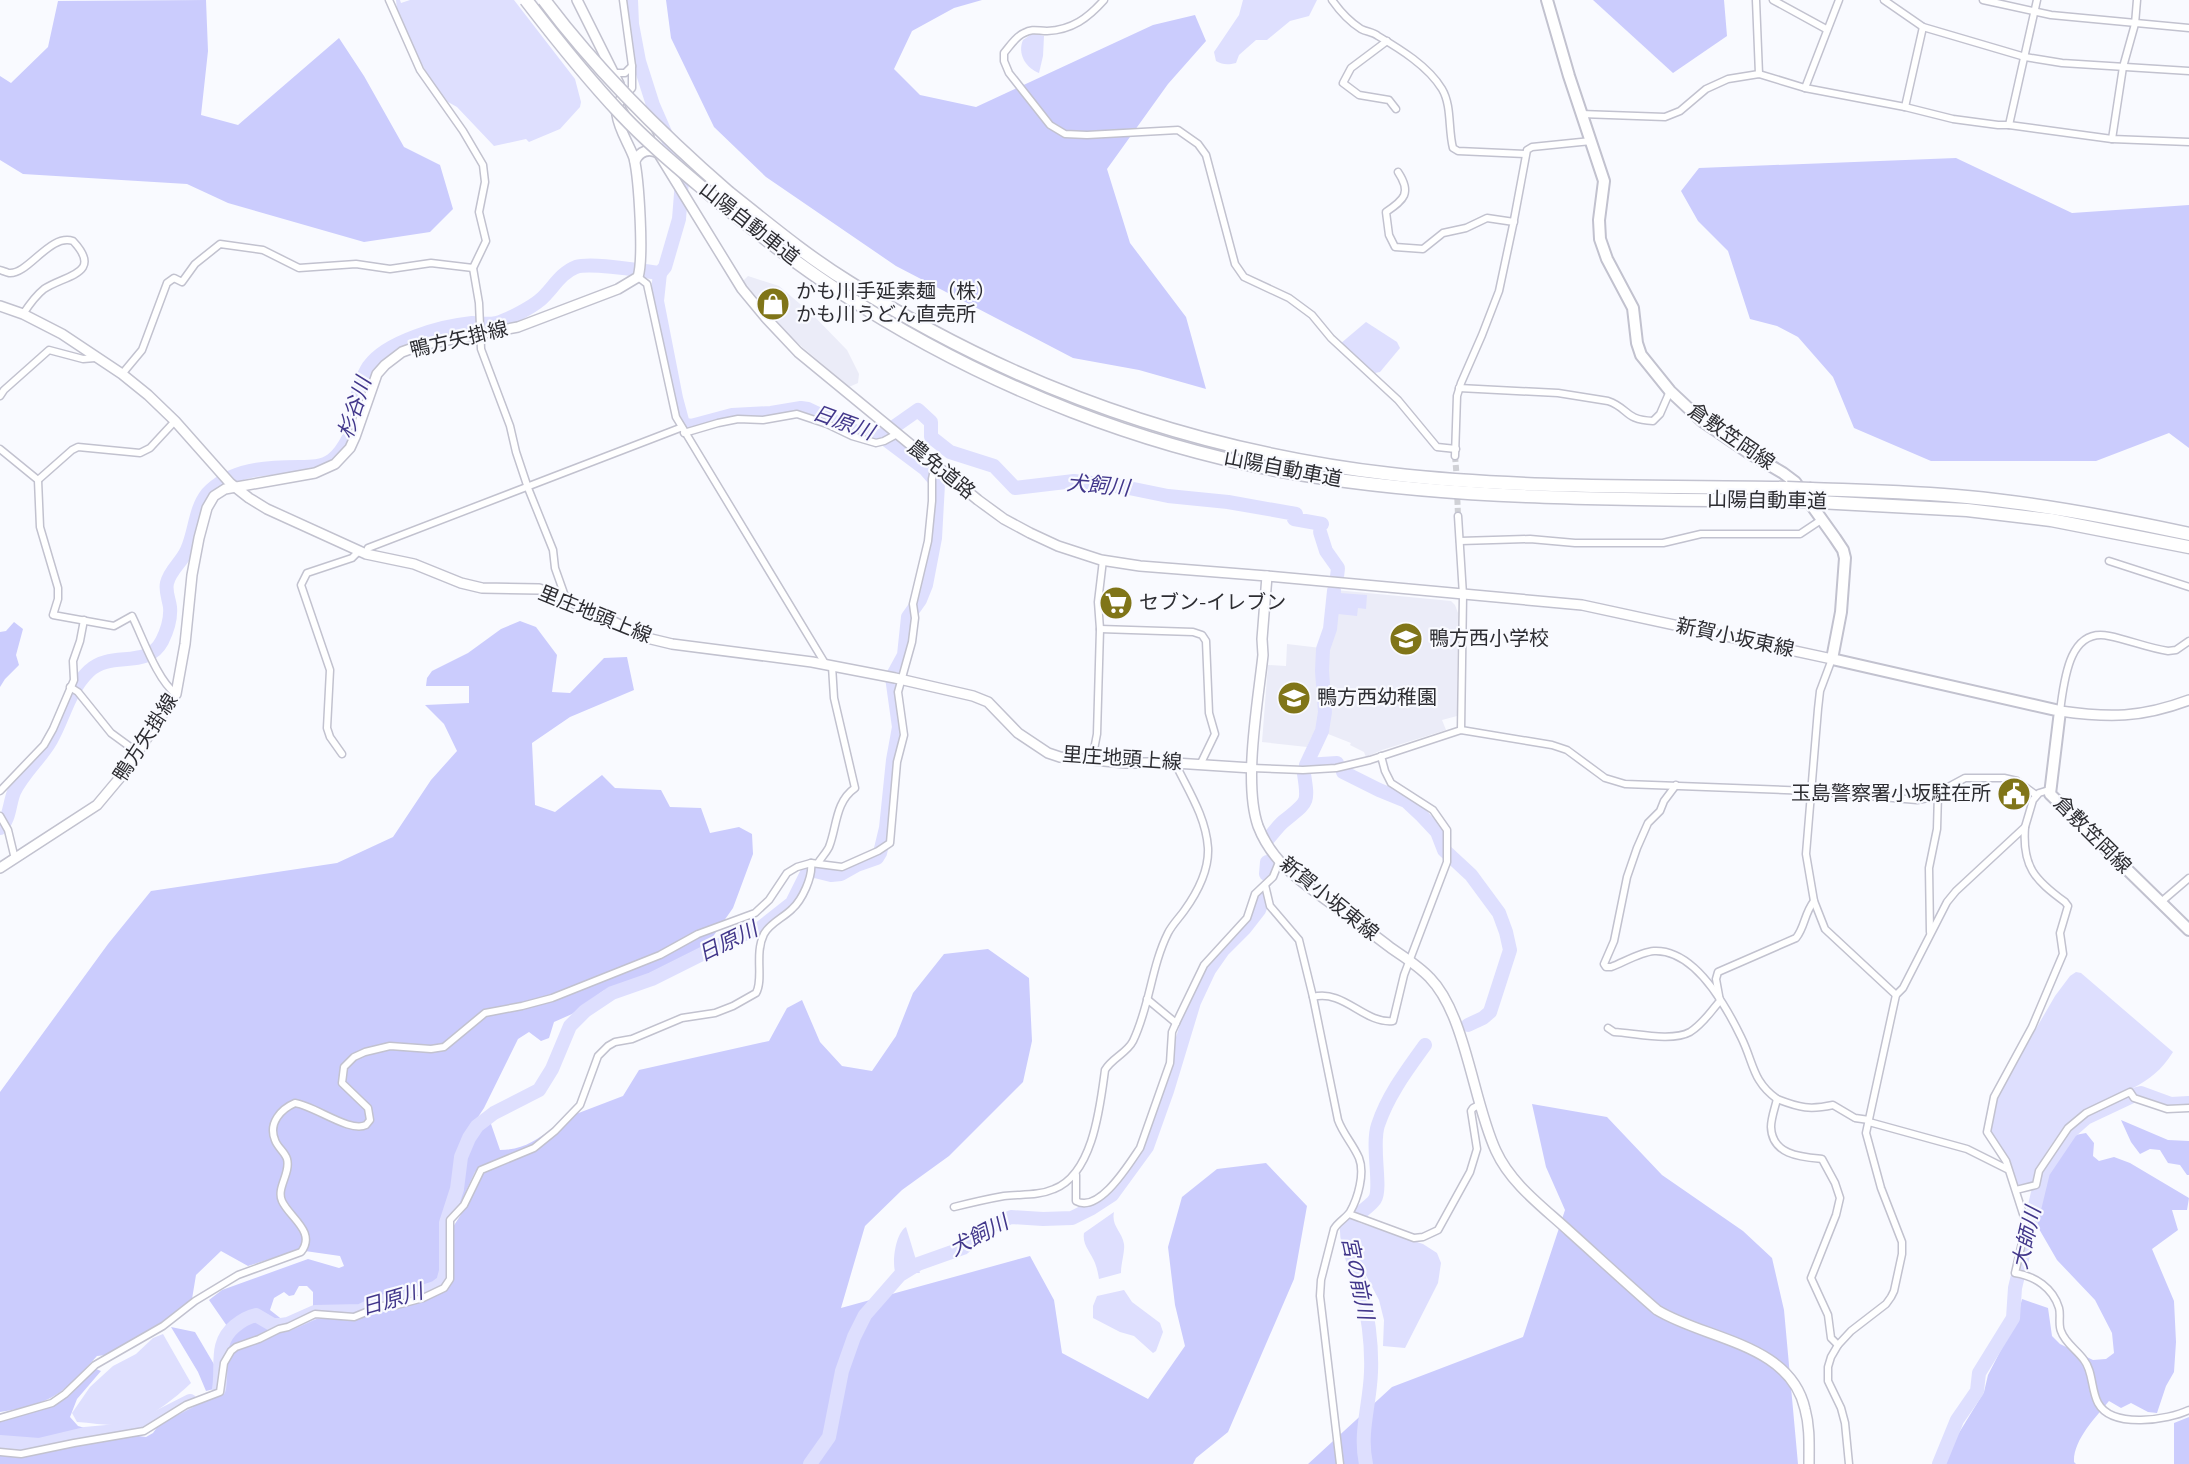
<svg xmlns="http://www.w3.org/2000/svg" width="2189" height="1464" font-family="'Sofia Sans Condensed','Noto Sans JP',sans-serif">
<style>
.built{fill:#ebecf8}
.green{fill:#cbccfd}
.water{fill:#dedffe}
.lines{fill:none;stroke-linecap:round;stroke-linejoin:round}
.river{stroke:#dedffe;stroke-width:14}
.street-tunnel{stroke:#d0d1d6;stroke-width:6;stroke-dasharray:6 3;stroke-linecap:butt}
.street-casing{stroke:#c2c2cf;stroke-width:9}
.secondary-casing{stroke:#c2c2cf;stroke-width:12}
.primary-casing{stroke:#c2c2cf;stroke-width:14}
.highway-casing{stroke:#c2c2cf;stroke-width:15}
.street{stroke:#fff;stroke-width:6}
.secondary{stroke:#fff;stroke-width:9}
.primary{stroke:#fff;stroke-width:10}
.highway{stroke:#fff;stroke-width:12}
.highway-bridge-casing{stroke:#c2c2cf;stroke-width:15;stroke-linecap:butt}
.highway-bridge{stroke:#fff;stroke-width:12}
.labels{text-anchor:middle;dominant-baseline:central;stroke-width:4.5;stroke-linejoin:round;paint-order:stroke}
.street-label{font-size:20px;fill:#2d2d32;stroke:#f9faff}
.poi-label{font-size:20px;fill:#2d2d32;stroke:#f9faff;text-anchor:start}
.water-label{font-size:21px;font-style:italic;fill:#42378b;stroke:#f9faff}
</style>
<rect width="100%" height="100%" fill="#f9faff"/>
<g class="built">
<path d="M748,276l31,10 34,29 34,35 12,24 -1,9 -9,4 -70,-60 -29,-34 -7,-12z"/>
<path d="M1336,590l115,11 4,4 3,8 -1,103 -15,4 4,10 -64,20 -16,7 -2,-5 -14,-7 1,-2 -28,-11 3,-31 -2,-41 10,-41z"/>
<path d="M1287,644l34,4 2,63 -2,21 -4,7 -5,-3 -5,11 -45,-5 6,-77 18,1z"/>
</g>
<g class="green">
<path d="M206,0l2,51 -7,64 37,10 101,-87 25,38 40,71 36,18 13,44 -23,23 -66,10 -136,-39 -41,-19 -164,-10 -23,-14v-84l11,7 37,-36 10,-46z"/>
<path d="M666,0h316l-28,8 -42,23 -18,38 26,26 56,12 177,-82 42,-10 11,26 -38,43 -61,85 23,74 56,74 20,72 -67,-19 -66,-12 -177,-92 -130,-89 -52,-50 -43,-89z"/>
<path d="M1593,0h131l3,36 -54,37z"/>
<path d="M1956,158l116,55 117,-8v243l-20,-15 -73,28h-165l-77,-33 -21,-51 -35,-40 -21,-11 -27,-7 -22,-68 -30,-30 -17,-30 18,-23z"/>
<path d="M520,621l16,6 21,28 -5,37 18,1 34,-35 23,-1 7,33 -64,27 -38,26 3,62 20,7 47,-37 13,13 46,2 9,17 31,1 9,25 29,-6 13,7 1,20 -20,54 -26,37 -57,29 -47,17 -31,23 -18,8 -5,16 -8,3 -12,-9 -11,7 -34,69 -20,30 -13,60 -8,24 -3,58 -6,6 -39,12 -15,2 -27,10 -40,-2v-16l-6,-6h-8l-5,9 -5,1 -5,-4 -10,6 -4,12 14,11 -10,1 -16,-9h-10l-21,13 -18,-26 13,-10 86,-31 31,9 5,-2 -4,-10 -42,-6 -50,16 -27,-15 -25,24 -4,24 -30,23 -56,33 -9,1c-34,38 -45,48 -97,56v-320l108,-148 43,-53 186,-28 56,-26 38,-57 26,-29 -13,-27 -19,-19 44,-2v-17h-43l1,-8 5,-7 36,-18 33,-24z"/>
<path d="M14,622l9,7 -7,26 3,10 -14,14 -5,8v-55l6,-1z"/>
<path d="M988,949l41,29 3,63 -9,41 -74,74 -47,34 -37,36 -24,82 189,-52 24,44 8,53 86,46 37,-53 -10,-41 -7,-58 14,-50 35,-28 49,-6 41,43 -13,73 -66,153 -32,26 -3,6h-1193v-11l15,2 116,-20 15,2 7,-4 7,-10 18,-12 42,-17 4,-26 -2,-11 5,-20 9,-8 16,-10 20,9 17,1 27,-10h43l22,-9 43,-10 22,-9 5,-7 2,-57 12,-19 15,-33 6,-5 49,-19 11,-8 30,-29 47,-18 16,-26 130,-29 18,-33 15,-8 18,42 22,24 30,5 24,-35 17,-43 31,-39z"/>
<path d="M1532,1104l75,13 55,58 81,56 29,27 12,52 14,154h-490l84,-77 131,-50 42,-127 -19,-43z"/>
<path d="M2121,1120l47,20 21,1v34h-2l-7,-10 -12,-2 -8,-13 -10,-1 -10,5 -9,-12z"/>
<path d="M486,1122l5,2 9,26c24,0 35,-10 54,-22l-22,19 -51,19 -6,6 -17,36 -7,6 8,-22 5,-35 10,-19z"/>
<path d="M2086,1133l8,10 -1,13 6,5 15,-4 16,6 59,35 -2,12h-15l6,20 -26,19 22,52 2,41 -2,30 -8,14 -9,27 -9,-1 -17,-9 -10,5 -12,-7c-13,16 -36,39 -35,61l2,2h-132l10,-23 30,-49 4,-17 29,-56 5,-20 26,9 4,28 8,8 33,16 13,-1 8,-6 -2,-20 -17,-33 -38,-40 -22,-38 11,-48 24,-38z"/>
<path d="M171,1327l24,5 20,34 -1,23 -8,2 -8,-19z"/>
<path d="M96,1369l5,2 -24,28 -7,18 8,9 31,9 -94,16 -15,-2v-28l53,-16 16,-9z"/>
<path d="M2189,1417v47h-15v-41z"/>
</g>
<g class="water">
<path d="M396,0h4l1,3 9,-3h104l61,79 6,23 -1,5 -20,22 -31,13 -3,-3 -32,7 -37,-39 -9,-5 -15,-18 -14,-25 -22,-49z"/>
<path d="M1243,0h74l-8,16 -19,5 -23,19h-11l-17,15 -3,8c-8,2 -13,2 -20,-2l-2,-9 25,-37z"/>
<path d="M1033,33l11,3 -1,20 -4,17c-13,-5 -22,-19 -16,-33z"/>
<path d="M1366,322l31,20 3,6 -20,24 -5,1 -35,-29z"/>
<path d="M1340,593l27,2 -1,14 -8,-1 -1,8 -19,-2z"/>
<path d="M2076,972l5,1 92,79c-23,37 -52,38 -86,58 -25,14 -46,46 -54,73l-15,5 -28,-57 4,-30 61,-105 15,-20z"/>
<path d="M1114,1212c-3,14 8,19 10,32 1,8 -3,19 -3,29l-22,6c-1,-6 -2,-11 -4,-16 -4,-11 -13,-18 -11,-30z"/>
<path d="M1357,1222l66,22 14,9 4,10 -3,20 -33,65 -22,-2 1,-26 -5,-20 -21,-40 -6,-36z"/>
<path d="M906,1227l14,46h-7l-12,3 -6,-5c-3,-11 1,-38 11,-44z"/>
<path d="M1124,1290l8,12 28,21 3,9 -7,19 -3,2 -19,-17 -14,-4 -27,-14v-12l4,-10z"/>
<path d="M163,1334l28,49c-13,13 -48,41 -67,42 -15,1 -32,-2 -47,-3l-5,-9 18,-26 12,-11 11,-10 23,-12 17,-16z"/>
</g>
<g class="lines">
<g class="river">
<path d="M631,0l1,24 7,37 14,44 24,55 5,21 -3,38 -14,48 -5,6"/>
<path d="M881,436l37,-26 13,12v15l19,15 44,14 21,22 59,-7 50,6 44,9 60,6 68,12 -2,5 28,5"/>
<path d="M1320,532l6,19 12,17 -1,9"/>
<path d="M1334,591l-4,38 -7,20 -1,22 3,41 -3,19 -16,34 31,-2"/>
<path d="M1343,772l36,18 27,11 16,15 15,16 7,18 27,25 28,38 7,19 4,18 -20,62 -7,6 -15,7"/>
<path d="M0,828c10,-8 9,-24 14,-36 9,-19 27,-34 37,-52 13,-23 18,-50 38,-69 22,-21 58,-1 73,-30 5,-10 9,-23 8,-34 -1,-8 -5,-16 -3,-24 3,-13 15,-21 20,-33 8,-17 8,-41 20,-56 23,-25 60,-27 92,-27 11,0 24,0 33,-7 13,-10 22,-32 26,-47 2,-9 -1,-1 -1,-10 0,-11 6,-28 12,-37 18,-25 73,-40 103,-43 8,0 16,2 24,0 10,-2 36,-16 44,-23 12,-10 20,-27 36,-33 16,-5 65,4 84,6"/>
<path d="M1268,839c5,-6 10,-13 16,-18 23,-19 25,-16 20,-47"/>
<path d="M1266,874l1,-12"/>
<path d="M219,1389c4,-23 -5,-46 16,-63 6,-5 12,-9 21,-11l17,10h8l7,-1 27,-12 45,-1 19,-9 26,-4 30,-10 8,-6 3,-11v-48l11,-34 4,-32 8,-19 8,-12 17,-13 45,-23 13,-21 18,-43 15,-15 27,-18 40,-14 86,-43 21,-7 33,-26 15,-30 8,-2 16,4 10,-1 16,-9 20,-7 3,-5 6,-25 7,-68 6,-33 -7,-50 12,-22 4,-38 12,-17 6,-15 9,-47 3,-54 -13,-15 -44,-33 -7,1 -17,-5 -49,-23 -7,-1 -30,5 -39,2 -41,11 -8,-2 -7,-26 -19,-97 3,-28"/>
<path d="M0,1442l39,3 46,-11 43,-4 13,-4 49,-25"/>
<path d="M810,1464l19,-27 13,-66 12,-34 11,-22 35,-40 18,-11 45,-16 26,-21 22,-10 32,2 29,-1 20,-10 20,-13 35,-48 20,-56 27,-89 15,-32 14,-20 22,-22 14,-18 5,-13"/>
<path d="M1366,1464c-7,-31 4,-60 5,-92 1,-26 -3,-56 -9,-82 -5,-22 -17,-45 -15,-67 7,-6 25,-18 28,-24 7,-11 -4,-54 3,-74 10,-30 29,-55 47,-80"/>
<path d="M1939,1464l18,-44 20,-29 2,-18 34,-55 2,-30 28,-116 27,-40 16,-14 51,-24 4,-1 30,11 18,-1"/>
</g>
<g class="street-tunnel">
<path d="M1455,456l2,24"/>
<path d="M1457,490l1,26"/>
</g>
<g class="street-casing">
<g id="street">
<path d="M389,0l31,70 43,61 20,34 2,17 -6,30 7,29 -13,27 6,35 2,46 29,77 6,26 12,36 25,62 2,18 11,31"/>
<path d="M623,0l9,66v22l-6,7"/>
<path d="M1104,0c-16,18 -32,30 -57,31 -9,0 -14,-3 -23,2 -8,3 -14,13 -20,20v8l5,12 41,52 15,9 22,1 91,-5 20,14 8,11 29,109 9,13 45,21 23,17 19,23 67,62 39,47 19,2"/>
<path d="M1332,0c7,10 18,22 29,29 6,3 12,3 17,7 22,13 50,30 64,53 10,17 6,40 11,59l5,3 67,3"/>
<path d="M1756,0l3,74"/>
<path d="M1773,0l53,29"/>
<path d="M1884,0l39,27 102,30 37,6 127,8"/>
<path d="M1983,0l68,15 138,13"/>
<path d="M1387,41l-36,27 -8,15 16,12 30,5 7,9"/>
<path d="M614,73h11l7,-7"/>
<path d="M1805,88l34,-88"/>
<path d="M1905,107l18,-80"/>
<path d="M1581,114l84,3 15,-6 26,-22 22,-10 31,-5 46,14 100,19 48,12 45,6h11l103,14 77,3"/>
<path d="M2009,125l28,-125"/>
<path d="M2112,139l11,-72 12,-43 2,-24"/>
<path d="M1398,172c14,21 6,28 -12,40l3,23 6,12 28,2 20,-16 23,-5 21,-10 27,4"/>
<path d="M0,270c1,0 8,3 9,3 19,2 41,-40 64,-32 31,33 -8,34 -29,48 -9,7 -15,16 -21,25"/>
<path d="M638,277l9,7 29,133 150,248"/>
<path d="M122,374l20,-24 25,-67 7,-5 8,4 13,-18 25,-20 43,6 36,18 57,-4 34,5 41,-6 42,5"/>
<path d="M1459,388l99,5 50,8c21,7 16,19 45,20l7,-7 10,-23"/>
<path d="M0,396l4,-6 45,-40 34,9 12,-1"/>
<path d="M684,433l34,-10 20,-4 25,1 34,-6 30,10 25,12 24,7 8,-2 13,-7"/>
<path d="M0,449l38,31 2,47 18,61v11l-5,16 61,11 18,-10c11,22 25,64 44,78"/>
<path d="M1455,456l2,-60 4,-13 21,-48 17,-44 14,-66 14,-75 5,-3 59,-6"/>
<path d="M38,480l34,-30 6,-3 62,6 10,-5 25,-27"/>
<path d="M1458,516l5,79 -2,135"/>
<path d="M1460,541l70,-2 45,4h88l38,-9h99l21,-14"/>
<path d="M366,554l2,-6 312,-120"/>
<path d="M2109,561l80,26"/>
<path d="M1100,629l93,3 9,3 4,6 3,72 6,21 -15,31"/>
<path d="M1832,659l-12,32 -2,18 -12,145 8,47 11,28 71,66"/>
<path d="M70,687l8,5 33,41 26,19"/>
<path d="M2060,711c4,-28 8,-84 49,-75 20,4 39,12 59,15l8,-1 13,-9"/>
<path d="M342,754l-12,-17 -3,-9 3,-58 -29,-85 6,-12 45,-15 7,-7"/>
<path d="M1092,760l5,-26 3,-105 -2,-27 5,-42"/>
<path d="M1252,768l51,2 33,-2 34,-8 91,-30 91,15 15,5 38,28 20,6 185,7 107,9 11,-2 37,-20h39l13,3 19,14"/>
<path d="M1676,785l-12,16 -4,10 -12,12 -11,25 -10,29 -13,64 -10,23 2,3h5c13,-5 30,-15 43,-16 41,-2 72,55 87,86 13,26 11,44 36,62"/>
<path d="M0,791l44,-46 9,-16 21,-49 -1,-19 7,-20 4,-21"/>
<path d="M0,816l8,14 7,29"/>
<path d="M2025,827c-3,40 10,53 40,75l3,4 -8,27 3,21 -31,73 -38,70 -7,35 19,29 19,59v10l-10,43c20,3 38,15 44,35 2,7 -1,16 2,23 4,12 16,19 23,29 9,11 7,30 14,43 14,26 70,17 91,7"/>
<path d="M818,863c3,-5 8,-10 11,-16 8,-20 6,-45 26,-59l-21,-90 -2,-32"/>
<path d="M1265,885l5,21 29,34 14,57 25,123c5,14 15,24 21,38 6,15 -1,40 -9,54 -5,7 -12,10 -16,17l-13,51 -1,16 20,168"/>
<path d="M2161,902l28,-24"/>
<path d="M1930,932l-1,-64 8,-39 1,-36"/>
<path d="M1313,997c31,-8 51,27 80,24l11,-46 43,-113v-32l-14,-20 -42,-27 -6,-12 -4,-15"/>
<path d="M1147,999l29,24"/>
<path d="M1608,1028l6,4c21,1 58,10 76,0 13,-8 20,-20 30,-31l-4,-22 2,-7 78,-34c9,-11 8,-24 18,-37"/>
<path d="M1869,1122l98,27 40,20"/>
<path d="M1076,1175v26c23,13 53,-37 64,-53l30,-85 2,-31 4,-9 28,-58 43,-47 8,-24 18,-17 6,-15"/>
<path d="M2016,1190l20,-5 3,-14 29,-43 18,-15 44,-21 4,6 33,11 22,-1"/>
<path d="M954,1207c16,-4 33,-8 50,-11 17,-2 34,0 50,-7 39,-15 46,-82 51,-119 7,-12 22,-17 28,-29 17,-35 18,-74 35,-108 4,-8 11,-15 16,-22 13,-18 25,-41 24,-63 -2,-31 -20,-58 -33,-85"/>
<path d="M1349,1214l65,24 9,-1 15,-7 32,-58 7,-23 -6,-38 2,-3 6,-3"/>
<path d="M1838,1345l-7,-7 -3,-23 -17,-37 25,-63 4,-17 -5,-15 -13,-24c-21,-2 -50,-4 -51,-32 0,-9 4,-19 6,-28 23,9 33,11 56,6l22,13 14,2"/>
<path d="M0,1418l52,-15 13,-9 30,-29 68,-39 32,-25 43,-26 63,-23c16,-20 -12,-35 -19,-51 -6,-13 9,-28 5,-42 -2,-7 -10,-12 -12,-19 -7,-17 6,-31 20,-37 20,3 55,30 71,22l4,-5 -2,-12 -26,-25 2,-16 10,-10 11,-5 25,-6 41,3 13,-2 41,-34 37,-7 30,-8 108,-43 38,-21 57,-21 14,-13 18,-27 10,-6 14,-4 31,4 36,-16 12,-8 7,-81 7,-27 -6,-43 14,-50 3,-24 -2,-14 15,-63 4,-40v-22l3,-14"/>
<path d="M0,1452l21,2 53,-11 70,-12 42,-26 34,-13 4,-29 7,-12 5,-4 23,-8 20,-10 9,-2 27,-13 39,3 27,-11 16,-1 26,-7 21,-10 6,-9v-59l14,-15 17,-35 53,-22 21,-17 25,-26 18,-49 10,-10 7,-4 17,-3 50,-21 33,-5 18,-7 23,-13c8,-14 -2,-39 8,-59 6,-11 19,-16 28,-25 10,-9 21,-32 19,-46"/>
<path d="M1849,1464l-4,-41 -4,-15 -13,-27v-14l3,-10 7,-12 13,-14 35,-27 5,-7 3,-6 8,-37v-12l-21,-54 -15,-55 30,-138 7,-7 44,-86 9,-11 69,-64 8,-27 6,-7 10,-3"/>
</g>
</g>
<g class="secondary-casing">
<g id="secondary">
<path d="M577,0l42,84"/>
<path d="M630,104l19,33"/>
<path d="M659,154l83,135 24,29 32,34 180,148 26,19 26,14 28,13 43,14 39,6 127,10 315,29 250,54"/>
<path d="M635,161c5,-10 13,-13 23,-8"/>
<path d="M0,306l23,8 39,20 60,40 26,21 27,26 55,62 19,15 18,11 99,45 48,10 47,19 21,5 57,1 21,7 87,42 25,6 140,18 83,16 78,18 15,6 30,31 30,20 12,4 66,6h49l77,5"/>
<path d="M1267,576l-5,63 1,16c-5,47 -20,128 -5,171 13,34 39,53 67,73 22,16 44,32 66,49 13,9 28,18 39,30 36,37 43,124 66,173 15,33 47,56 73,80 29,26 58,53 88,79 49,30 133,33 148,99 5,18 4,36 4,55"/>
<path d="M2060,711c49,7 81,7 129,-11"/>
<path d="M0,868l97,-63 26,-31 53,-80 9,-50 7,-69 7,-37 8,-30 7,-12 11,-7 90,-16 20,-9 15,-16 5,-11 22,-63 8,-9 17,-13 19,-7 97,-18 100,-38 20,-12c6,-19 1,-98 -4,-119 -5,-14 -15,-28 -17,-43 -2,-9 2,-14 8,-20"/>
</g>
</g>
<g class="primary-casing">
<path id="primary" d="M1547,0l22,76 35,105 -5,39 1,19 7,20 26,49 4,35 4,12 29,36 32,30 47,32 34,20 12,9 40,56 8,12 2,8 -4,54 -9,47 228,52 -10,83 139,136"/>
</g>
<g class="highway-casing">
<g id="highway">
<path d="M729,193c38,30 76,62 118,88 167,107 347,170 544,193 131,15 264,12 396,14"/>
<path d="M720,203c39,31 78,62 120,89 145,95 313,161 484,186 156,23 314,21 471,23"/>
<path d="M1811,489c52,2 104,3 156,8 75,7 149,21 222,37"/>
<path d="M1818,502l149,8 84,10 138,27"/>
</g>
</g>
<use href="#street" class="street"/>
<use href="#secondary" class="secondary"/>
<use href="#primary" class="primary"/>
<use href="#highway" class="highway"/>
<g class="highway-bridge-casing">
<g id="highway-bridge">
<path d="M526,0c30,39 61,78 95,114 30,32 65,60 99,89"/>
<path d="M544,0c54,72 117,134 185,193"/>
<path d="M1787,488l24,1"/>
<path d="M1795,501l23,1"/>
</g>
</g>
<use href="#highway-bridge" class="highway-bridge"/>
</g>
<defs>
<g id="shop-disc" transform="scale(1.725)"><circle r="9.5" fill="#807518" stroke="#f9faff"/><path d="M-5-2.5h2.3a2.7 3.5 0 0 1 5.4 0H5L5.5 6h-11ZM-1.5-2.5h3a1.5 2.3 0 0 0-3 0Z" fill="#fff"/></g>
<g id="supermarket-disc" transform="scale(1.725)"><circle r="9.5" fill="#807518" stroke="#f9faff"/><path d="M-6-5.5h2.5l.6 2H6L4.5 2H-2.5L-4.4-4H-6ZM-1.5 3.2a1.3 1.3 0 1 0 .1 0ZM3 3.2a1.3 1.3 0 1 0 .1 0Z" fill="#fff"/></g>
<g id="school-disc" transform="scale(1.725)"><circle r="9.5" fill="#807518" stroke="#f9faff"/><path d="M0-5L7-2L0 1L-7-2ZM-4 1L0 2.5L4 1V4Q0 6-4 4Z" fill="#fff"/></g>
<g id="civic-disc" transform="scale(1.725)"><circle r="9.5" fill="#807518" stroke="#f9faff"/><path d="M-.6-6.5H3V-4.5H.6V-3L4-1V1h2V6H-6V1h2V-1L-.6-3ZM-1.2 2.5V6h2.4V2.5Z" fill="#fff"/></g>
</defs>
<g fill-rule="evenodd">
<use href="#shop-disc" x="773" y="304"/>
<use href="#supermarket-disc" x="1116" y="603"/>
<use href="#school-disc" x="1406" y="639"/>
<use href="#school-disc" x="1294" y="698"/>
<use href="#civic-disc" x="2014" y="794"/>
</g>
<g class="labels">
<g class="street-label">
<text transform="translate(749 224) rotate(38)">山陽自動車道</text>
<text transform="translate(459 340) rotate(-13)">鴨方矢掛線</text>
<text transform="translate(1731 437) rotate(35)">倉敷笠岡線</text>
<text transform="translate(1283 469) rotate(11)">山陽自動車道</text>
<text transform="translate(941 470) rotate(39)">農免道路</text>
<text transform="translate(1767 501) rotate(1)">山陽自動車道</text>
<text transform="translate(595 615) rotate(22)">里庄地頭上線</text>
<text transform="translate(1735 638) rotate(12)">新賀小坂東線</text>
<text transform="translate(146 738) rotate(-57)">鴨方矢掛線</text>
<text transform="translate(1122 759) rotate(4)">里庄地頭上線</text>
<text transform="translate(2092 835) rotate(45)">倉敷笠岡線</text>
<text transform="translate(1329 899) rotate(39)">新賀小坂東線</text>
</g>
<g class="poi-label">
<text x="796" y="292">かも川手延素麺（株）<tspan x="796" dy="23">かも川うどん直売所</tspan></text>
<text x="1139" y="603">セブン-イレブン</text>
<text x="1429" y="639">鴨方西小学校</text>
<text x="1317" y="698">鴨方西幼稚園</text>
<text x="1991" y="794" text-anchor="end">玉島警察署小坂駐在所</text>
</g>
<g class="water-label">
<text transform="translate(355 408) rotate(-72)">杉谷川</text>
<text transform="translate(843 423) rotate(20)">日原川</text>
<text transform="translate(1098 486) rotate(5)">犬飼川</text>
<text transform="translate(728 942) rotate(-26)">日原川</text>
<text transform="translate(979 1236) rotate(-28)">犬飼川</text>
<text transform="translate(2027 1238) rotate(-77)">大師川</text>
<text transform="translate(1357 1278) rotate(78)">宮の前川</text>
<text transform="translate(392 1300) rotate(-16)">日原川</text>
</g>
</g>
</svg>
